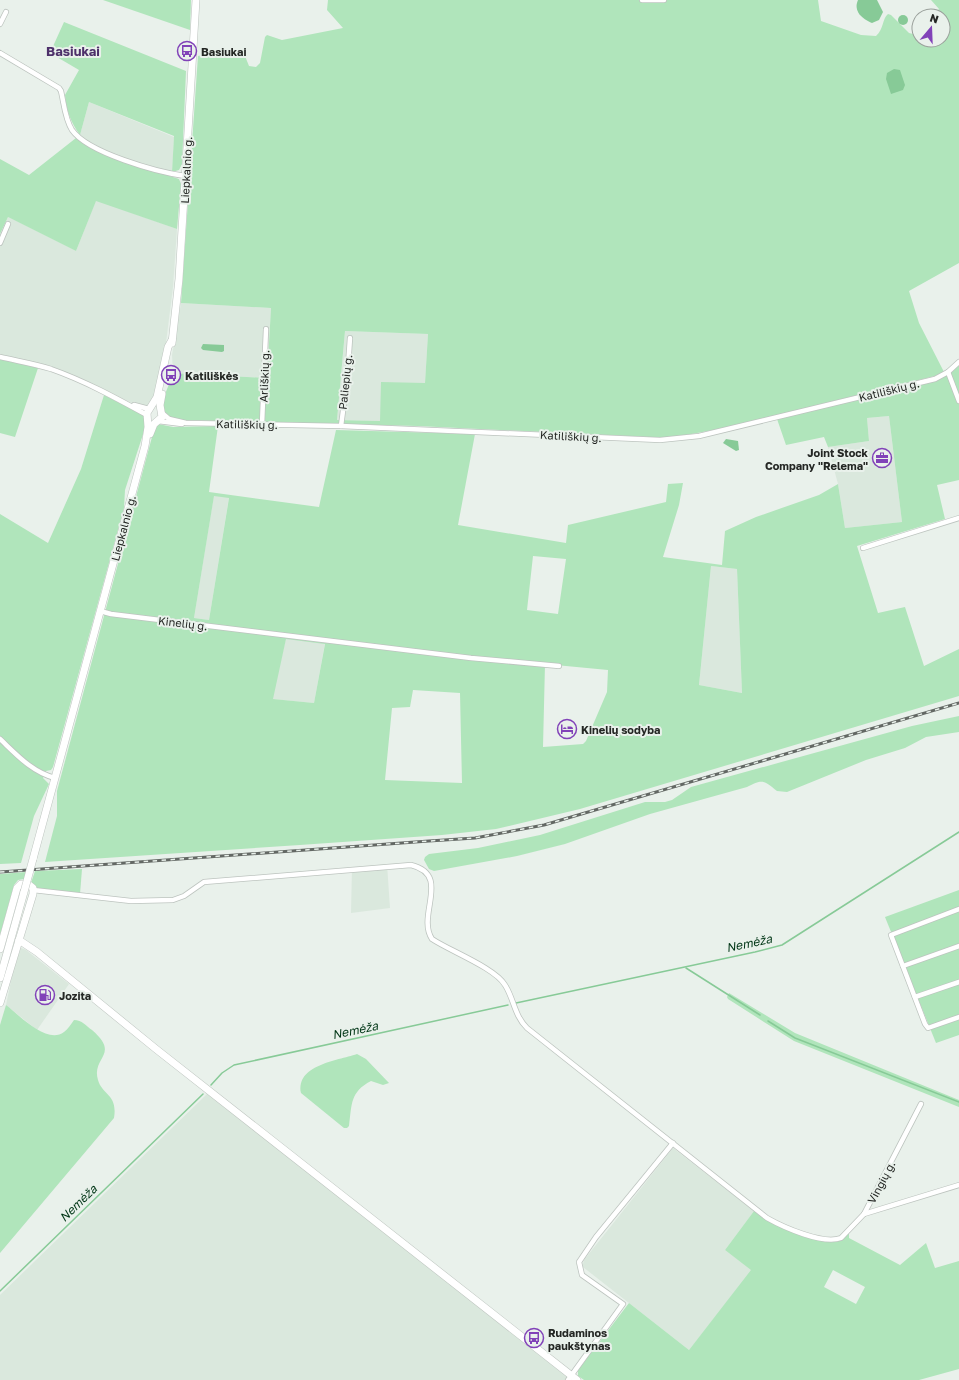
<svg xmlns="http://www.w3.org/2000/svg" width="959" height="1380" font-family="'Golos Text',sans-serif">
<style>
.built{fill:#dae8dd}
.green{fill:#b0e5bb;fill-rule:evenodd}
.water{fill:#87ca97}
.lines{fill:none;stroke-linecap:round;stroke-linejoin:round}
.stream{stroke:#87ca97;stroke-width:1.5}
.minor-casing{stroke:#bdc4bf;stroke-width:6}
.primary-casing{stroke:#bdc4bf;stroke-width:8}
.trunk-casing{stroke:#bdc4bf;stroke-width:8}
.minor{stroke:#fff;stroke-width:4.5}
.primary{stroke:#fff;stroke-width:7}
.trunk{stroke:#fff;stroke-width:7}
.rail-casing{stroke:#636864;stroke-width:3}
.rail{stroke:#e9f1eb;stroke-width:1.5;stroke-dasharray:4.5;stroke-linecap:butt}
.trunk-bridge-casing{stroke:#bdc4bf;stroke-width:8;stroke-linecap:butt}
.trunk-bridge{stroke:#fff;stroke-width:7}
.labels{text-anchor:middle;dominant-baseline:central;stroke-width:4;stroke-linejoin:round;paint-order:stroke}
.poi-label{font-size:11px;font-weight:bold;fill:#242724;stroke:#e9f1eb;text-anchor:start}
.street-label{font-size:11px;fill:#242724;stroke:#e9f1eb}
.water-label{font-size:12px;font-style:italic;fill:#013616;stroke:#e9f1eb}
.quarter-label{font-size:13px;font-weight:bold;fill:#4d306a;stroke:#e9f1eb}
</style>
<rect width="100%" height="100%" fill="#e9f1eb"/>
<g class="built">
<path d="M89,102l85,35 -2,39 -62,-20 -34,-18 4,-3z"/>
<path d="M96,200l81,29 -4,58 -8,64 -12,48 -4,8 -17,-4 -65,-29 -67,-19v-121l8,-17 68,34z"/>
<path d="M181,303l90,5 -4,70 -94,-5 -1,-18z"/>
<path d="M345,331l83,3 -3,49 -45,38 -43,-1z"/>
<path d="M889,416l13,106 -57,6 -7,-44 -10,-37 41,-6 -2,-23z"/>
<path d="M214,495l15,2 -20,123 -15,-2z"/>
<path d="M711,566l26,3 5,124 -43,-8z"/>
<path d="M286,638l39,5 -11,60 -42,-4z"/>
<path d="M387,864l3,44 -39,5 1,-45z"/>
<path d="M21,948l5,2 43,34 -32,46 -31,-25 7,-34z"/>
<path d="M208,1093l363,287h-571v-85z"/>
<path d="M673,1148l81,63 -29,39 27,20 -63,80 -106,-83v-3l1,-4z"/>
</g>
<g class="green">
<path d="M103,0h88l-1,30z"/>
<path d="M328,0h490l3,21 40,14 15,1c8,-7 6,-17 12,-22l3,1 18,18 4,1 6,-6v12h24v-24h-11l7,-7 -8,-9h28v263l-50,28 10,32 25,49 -9,4 -211,52 -54,10 -252,-12 -239,-6c-29,-7 -11,-28 -6,-47l94,5 4,-70 -90,-5 17,-247c13,-4 29,-1 44,-1l3,1 4,10 7,1 4,-4 5,-26 2,-2 15,5 61,-12 -16,-18zM345,331l83,3 -3,49 -44,-1 -1,39 -43,-1z"/>
<path d="M64,22l122,49 -4,93 -3,6 -7,2 2,-36 -85,-34 -9,33c-9,-12 -14,-25 -15,-40l14,-25 -29,-17z"/>
<path d="M76,138l34,18 69,23 2,5 -4,45 -81,-28 -20,50 -68,-34 -8,17v-75l29,16z"/>
<path d="M0,359l38,9 -23,69 -15,-4z"/>
<path d="M959,364v116l-22,5 8,34 -88,27 21,67 27,-6 19,59 35,-17v47l-379,113 -84,20 -54,6 -142,10 -255,17 12,-46v-25l95,-354 6,-13 15,3 45,-1 -9,66 110,15 17,-77 139,4 -17,91 108,18 2,-18 98,-23 2,-18 15,-1 -4,22 -16,52 59,8 3,-34 31,-14 63,-22 19,-11 7,44 57,-6 -13,-106 -22,2 2,23 -41,6 -4,-10 -38,8 -9,-26 158,-39zM214,496l15,2 -20,122 -15,-2zM533,556l33,3 -8,55 -31,-4zM711,566l26,3 5,124 -43,-8zM286,639l39,5 -11,59 -41,-4zM545,664l63,6 -1,22 -21,49 -3,3 -40,3zM413,690l47,3 2,90 -77,-3 7,-72 18,-1z"/>
<path d="M104,395l39,20 3,10 -21,65 -1,18 -71,259 -2,3 -5,1 -3,7 6,6 -15,32 -13,47 -21,1v-350l48,29 33,-74z"/>
<path d="M959,716v16l-33,5 -21,11 -39,12 -79,32 -10,-1c-14,-11 -14,-12 -30,-4l-97,27 -85,30 -48,12 -83,15 -5,-2 -5,-9 1,-3 4,-3 49,-6 62,-13 105,-33h20l7,-2 19,-13 221,-61z"/>
<path d="M82,869l-2,25 -43,-6 -6,-5 4,-12z"/>
<path d="M26,872l-2,7 -6,1 -4,5 -14,50v-61z"/>
<path d="M959,890v145l-23,8 -51,-126z"/>
<path d="M729,993l66,40 164,67v7l-165,-66 -66,-42 -1,-2z"/>
<path d="M6,1005c13,10 41,40 58,27 4,-3 7,-8 10,-12 8,0 12,6 18,10 29,25 -1,27 6,50 4,15 20,14 16,38l-114,135v-228z"/>
<path d="M357,1054l9,5 23,24 -6,2 -12,-4c-21,11 -19,23 -22,45l-2,2h-3l-43,-35c-5,-28 35,-32 56,-39z"/>
<path d="M754,1211l23,14 47,16 13,1 12,-9v5l51,27 26,-22 9,25 24,-7v108l-40,11h-335l-6,-4v-6l51,-67 60,47 62,-80 -26,-20zM833,1270l32,17 -9,17 -32,-17z"/>
</g>
<g class="water">
<path d="M858,0h19l6,12 -4,8 -7,3c-10,-4 -19,-12 -14,-23z"/>
<circle cx="903" cy="20" r="5"/>
<path d="M894,69l6,1 5,15 -2,5 -12,4 -5,-15 1,-6z"/>
<path d="M203,344l21,1v6l-2,1 -19,-2 -2,-2z"/>
<path d="M726,439l12,2 1,9 -3,1 -13,-8z"/>
</g>
<g class="lines">
<g class="stream">
<path d="M686,968l74,47"/>
<path d="M516,1003l239,-51 27,-7 177,-113"/>
<path d="M768,1021l27,17 164,64"/>
<path d="M211,1085l11,-12 12,-8 274,-60"/>
<path d="M0,1291l203,-197"/>
</g>
<g class="minor-casing">
<g id="minor">
<path d="M642,0h22"/>
<path d="M0,24l6,-12"/>
<path d="M0,53l59,35 2,3c3,13 4,28 11,39 16,23 85,42 113,46"/>
<path d="M0,243l8,-19"/>
<path d="M0,357c17,4 35,7 51,12 34,12 65,29 96,46"/>
<path d="M948,372l11,29"/>
<path d="M134,405l15,4"/>
<path d="M162,413l7,6 17,4 155,3 319,14 39,-4 236,-57 13,-7 11,-10"/>
<path d="M158,421l24,3"/>
<path d="M262,424l4,-95"/>
<path d="M341,426l6,-45 3,-43"/>
<path d="M863,548l96,-30"/>
<path d="M100,611l11,3 360,44 88,8"/>
<path d="M0,739c17,16 32,33 55,39"/>
<path d="M33,890l98,11 42,-1 11,-4 20,-14 207,-17c41,10 5,50 21,74 18,12 63,29 73,46 9,14 9,30 22,43l240,190c16,9 56,27 74,20l23,-24 57,-110"/>
<path d="M959,909l-68,26 34,89 3,4 31,-11"/>
<path d="M903,966l56,-20"/>
<path d="M915,997l44,-15"/>
<path d="M864,1214l95,-29"/>
<path d="M568,1380l55,-76 -41,-29 -3,-13 17,-25 77,-94"/>
</g>
</g>
<g class="primary-casing">
<g id="primary">
<path d="M19,940l18,12 119,97 421,331"/>
<path d="M0,949l17,-61 4,-4h7l5,4v6l-33,109"/>
</g>
</g>
<g class="trunk-casing">
<g id="trunk">
<path d="M172,343l7,-64 17,-279"/>
<path d="M150,434l4,-10 8,-7 -2,-12 2,-11"/>
<path d="M33,859l112,-413 3,-19 -1,-14 10,-16 11,-50 4,-7"/>
<path d="M0,978l24,-86"/>
</g>
</g>
<use href="#minor" class="minor"/>
<use href="#primary" class="primary"/>
<use href="#trunk" class="trunk"/>
<g class="rail-casing">
<path id="rail" d="M0,872l429,-31 46,-3 69,-13 415,-122"/>
</g>
<use href="#rail" class="rail"/>
<g class="trunk-bridge-casing">
<path id="trunk-bridge" d="M24,892l9,-33"/>
</g>
<use href="#trunk-bridge" class="trunk-bridge"/>
</g>
<defs>
<g id="bus-ring" transform="scale(1)"><circle r="9.5" fill="#e9f1eb" stroke="#8142b8" stroke-width="1.5"/><path d="M-5-6H5V4H4V6H2V4H-2V6H-4V4H-5ZM-3.5-4V0h7V-4ZM-3.5 1.2v1.5H-2V1.2ZM2 1.2v1.5H3.5V1.2Z" fill="#8142b8"/></g>
<g id="office-ring" transform="scale(1)"><circle r="9.5" fill="#e9f1eb" stroke="#8142b8" stroke-width="1.5"/><path d="M-6-3h4V-5.5h4V-3h4V5H-6ZM-1-4.5V-3h2v-1.5ZM-6 0V1H6V0Z" fill="#8142b8"/></g>
<g id="hotel-ring" transform="scale(1)"><circle r="9.5" fill="#e9f1eb" stroke="#8142b8" stroke-width="1.5"/><path d="M-6-4.5h1.5V1H6V5H4.5V3h-9V5H-6ZM-4 0a1.8 1.8 0 1 1 3.6 0ZM.5 0V-2.5h3Q6-2.5 6 0Z" fill="#8142b8"/></g>
<g id="fuel-ring" transform="scale(1)"><circle r="9.5" fill="#e9f1eb" stroke="#8142b8" stroke-width="1.5"/><path d="M-5.5-6h7V0h2V4h1.3V-2.5L3-4.5l.8-.8L6-3V5H2.5V1h-1V6h-7ZM-4.2-4.7v3.2H.2V-4.7Z" fill="#8142b8"/></g>
</defs>
<g fill-rule="evenodd">
<use href="#bus-ring" x="187" y="51"/>
<use href="#bus-ring" x="171" y="375"/>
<use href="#office-ring" x="882" y="458"/>
<use href="#hotel-ring" x="567" y="729"/>
<use href="#fuel-ring" x="45" y="995"/>
<use href="#bus-ring" x="534" y="1338"/>
</g>
<g class="labels">
<g class="poi-label">
<text x="201" y="51">Basiukai</text>
<text x="185" y="375">Katiliškės</text>
<text x="868" y="452" text-anchor="end">Joint Stock<tspan x="868" dy="13">Company "Relema"</tspan></text>
<text x="581" y="729">Kinelių sodyba</text>
<text x="59" y="995">Jozita</text>
<text x="548" y="1332">Rudaminos<tspan x="548" dy="13">paukštynas</tspan></text>
</g>
<g class="street-label">
<text transform="translate(186 170) rotate(-87)">Liepkalnio g.</text>
<text transform="translate(264 376) rotate(-88)">Arliškių g.</text>
<text transform="translate(345 382) rotate(-84)">Paliepių g.</text>
<text transform="translate(889 390) rotate(-14)">Katiliškių g.</text>
<text transform="translate(247 424) rotate(1)">Katiliškių g.</text>
<text transform="translate(571 436) rotate(3)">Katiliškių g.</text>
<text transform="translate(123 528) rotate(-75)">Liepkalnio g.</text>
<text transform="translate(183 623) rotate(7)">Kinelių g.</text>
<text transform="translate(881 1182) rotate(-62)">Vingių g.</text>
</g>
<g class="water-label">
<text transform="translate(749 943) rotate(-12)">Nemėža</text>
<text transform="translate(355 1030) rotate(-12)">Nemėža</text>
<text transform="translate(78 1203) rotate(-44)">Nemėža</text>
</g>
<g class="quarter-label">
<text x="73" y="51">Basiukai</text>
</g>
</g>
<g transform="translate(931 28) rotate(19)"><circle r="19" fill="#e9f1eb" stroke="#9aa09b"/>
<path d="M0-3L7 15L0 10L-7 15Z" fill="#8142b8"/>
<text y="-6" font-size="11" font-weight="bold" text-anchor="middle" fill="#242724">N</text>
</g>
</svg>
